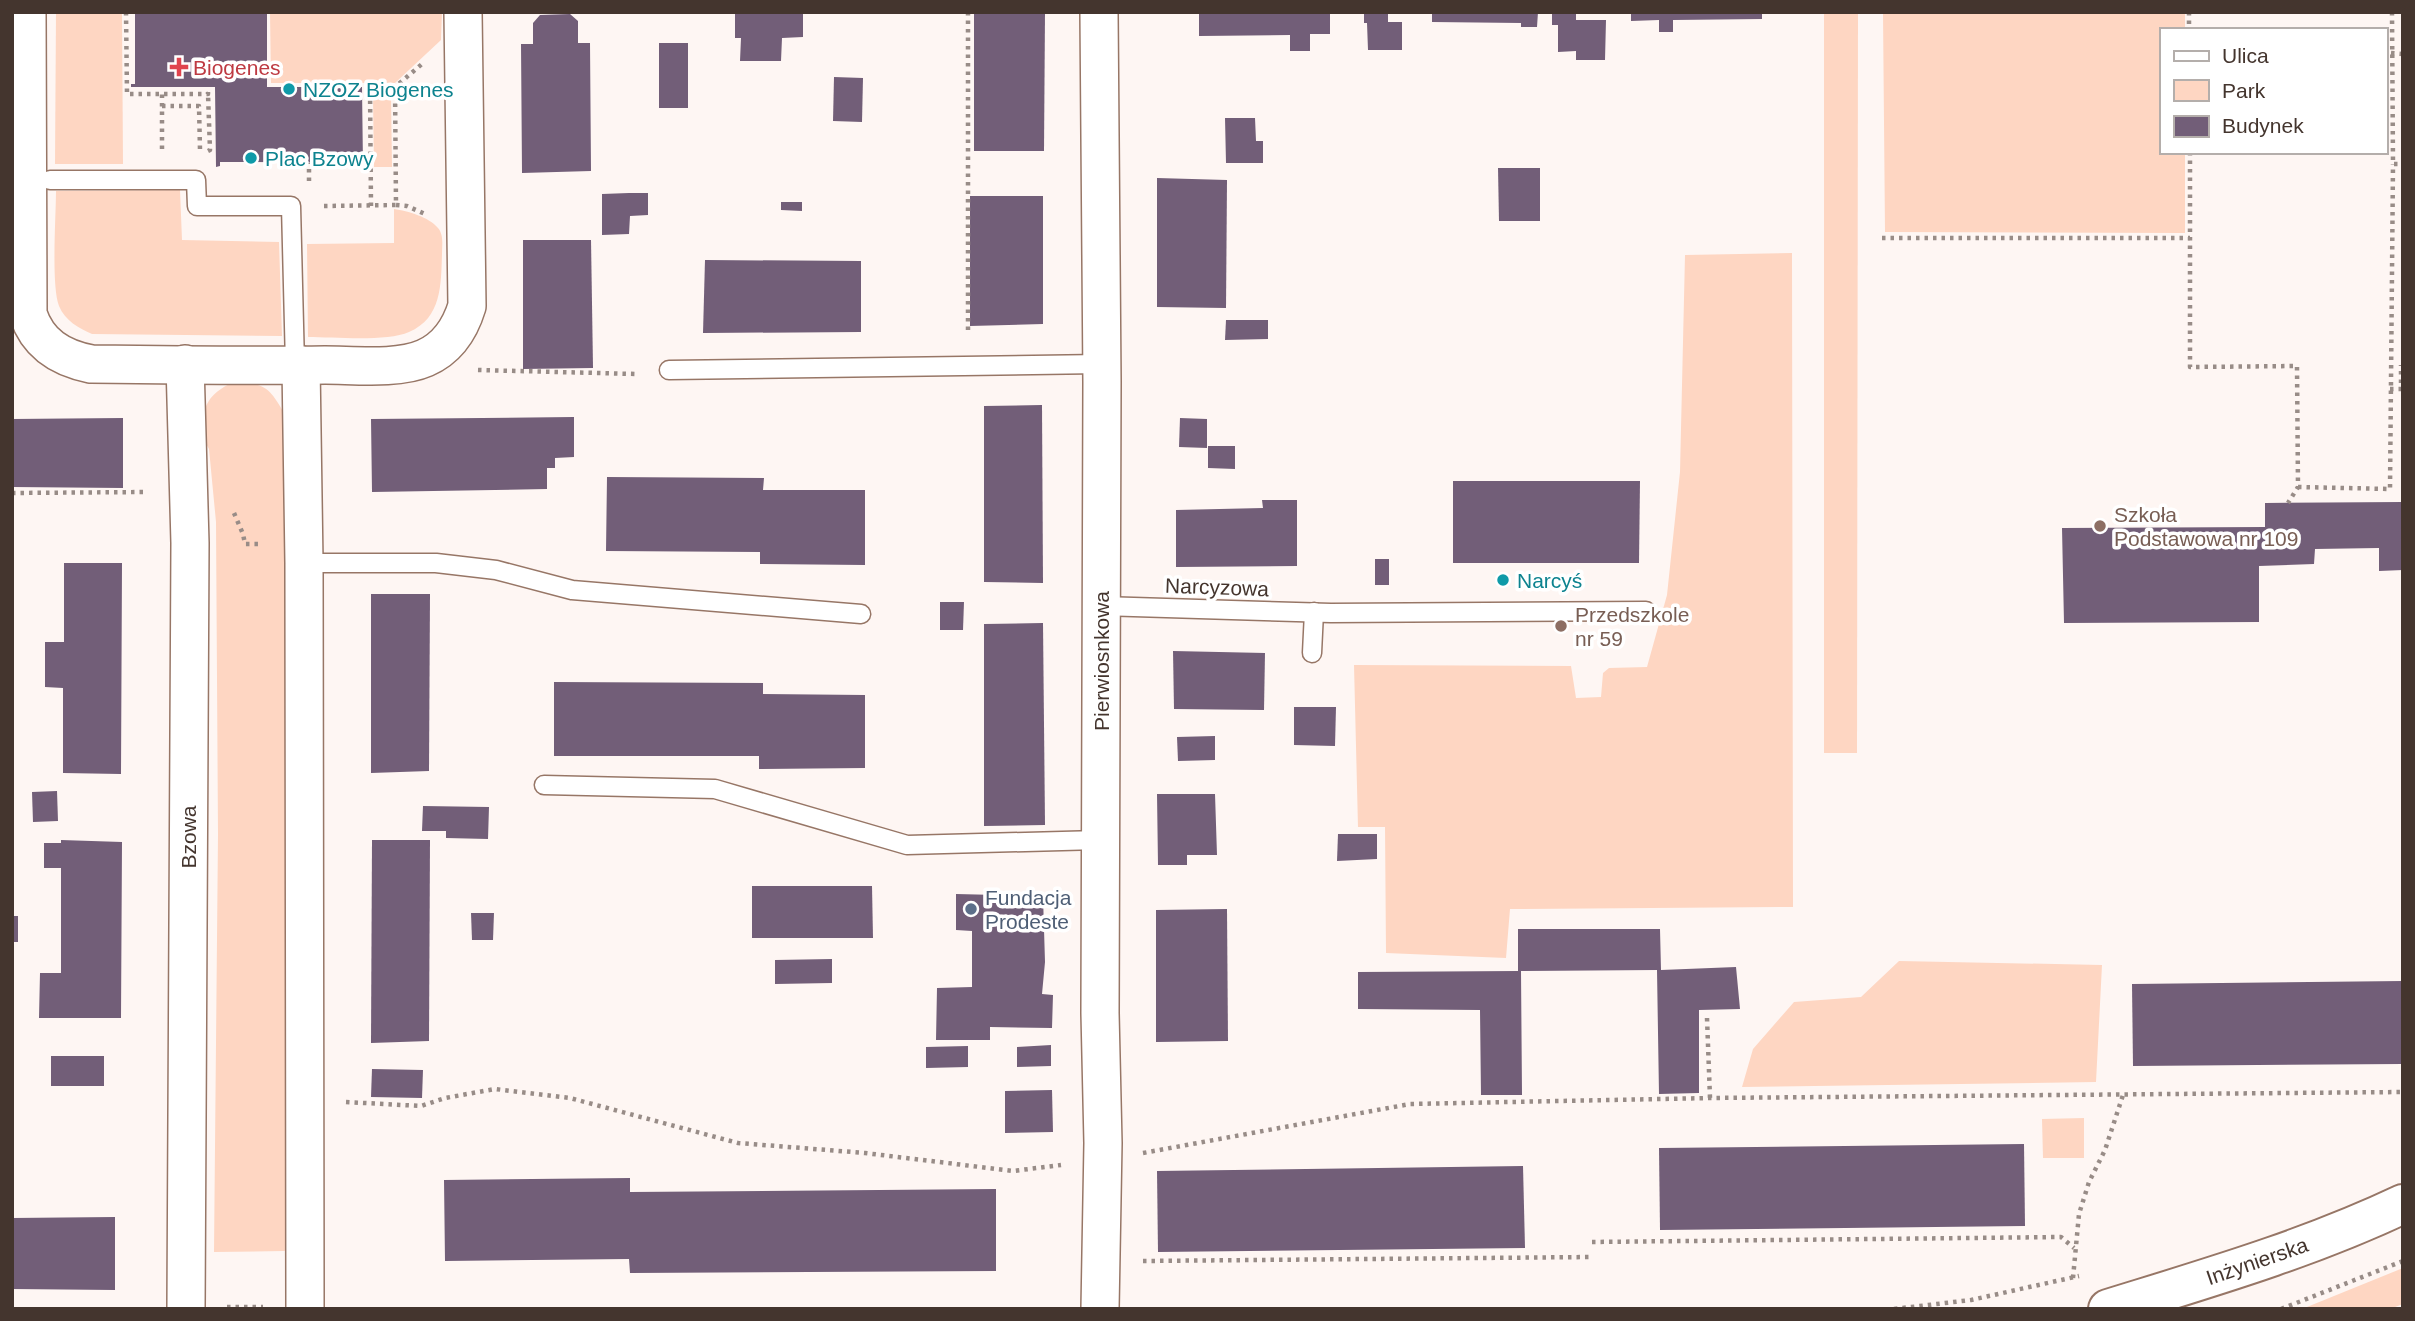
<svg xmlns="http://www.w3.org/2000/svg" width="2415" height="1321" font-family="Arial,sans-serif">
<style>
.green{fill:#fed6c2}
.building{fill:#725e78}
.lines{fill:none;stroke-linecap:round;stroke-linejoin:round}
.lane-casing{stroke:#977666;stroke-width:21}
.street-casing{stroke:#977666;stroke-width:40}
.secondary-casing{stroke:#977666;stroke-width:42}
.path{stroke:#988c87;stroke-width:4.5;stroke-dasharray:3.5 5;stroke-linecap:butt}
.lane{stroke:#fff;stroke-width:18}
.street{stroke:#fff;stroke-width:37}
.secondary{stroke:#fff;stroke-width:38}
.health-dot{fill:#e0444e;stroke:#fff;stroke-width:2.5}
.culture-dot{fill:#0f9aa8;stroke:#fff;stroke-width:2.5}
.education-dot{fill:#8d6e63;stroke:#fff;stroke-width:2.5}
.service-dot{fill:#5c6f8a;stroke:#fff;stroke-width:2.5}
.labels{text-anchor:middle;dominant-baseline:central;stroke-width:7;stroke-linejoin:round;paint-order:stroke}
.health-label{font-size:21px;fill:#be3a42;stroke:#fff;text-anchor:start}
.culture-label{font-size:21px;fill:#0d838f;stroke:#fff;text-anchor:start}
.education-label{font-size:21px;fill:#785e54;stroke:#fff;text-anchor:start}
.street-label{font-size:21px;fill:#44352e;stroke:#fff}
.service-label{font-size:21px;fill:#4e5e75;stroke:#fff;text-anchor:start}
</style>
<rect width="100%" height="100%" fill="#fef6f3"/>
<g class="green">
<path d="M56,12h66l1,152h-68z"/>
<path d="M270,12h172l-1,28 -46,43h-124z"/>
<path d="M1824,12h34l-1,741h-33z"/>
<path d="M1883,13h302v17h-24v122h24v81l-300,-1z"/>
<path d="M373,95h18l1,72h-18z"/>
<path d="M180,190l2,50 97,2 3,94 -190,-2c-13,-6 -27,-13 -33,-28 -8,-21 -3,-89 -3,-115z"/>
<path d="M394,209c14,2 35,8 44,19 6,7 4,17 4,26 -1,30 0,64 -33,78 -22,10 -75,5 -101,5l-1,-93 87,-1z"/>
<path d="M1792,253l1,654 -283,2 -4,49 -120,-5 -1,-126h-27l-4,-162 217,1 5,32 25,-1 2,-24 6,-5 38,-1 20,-72 13,-123 5,-217z"/>
<path d="M233,382c35,1 37,7 54,36l1,832 -4,1 -70,1 4,-418 -2,-312 -7,-73 -9,-16c4,-28 7,-38 33,-51z"/>
<path d="M1899,961l203,4 -6,117 -354,5 11,-38 41,-47 67,-5z"/>
<path d="M2084,1118v40h-41l-1,-39z"/>
<path d="M2403,1268v36l-13,5h-88z"/>
</g>
<g class="building">
<path d="M135,12h132v75h95l1,79 -5,1v-4l-105,-1h-33v4l-4,1 -1,-80h-84v-3h4z"/>
<path d="M735,12h68v25l-21,1 -1,23h-41l1,-23h-6z"/>
<path d="M974,12h71l-1,139h-70z"/>
<path d="M1199,12h131v22h-20v17h-20v-16l-91,1z"/>
<path d="M1364,12h24v10h14v28h-34l-1,-27h-3z"/>
<path d="M1432,12h106l-1,15h-16v-4l-89,-1z"/>
<path d="M1552,12h24v8h30l-1,40h-29v-9l-18,1v-27h-6z"/>
<path d="M1631,12h131v7l-89,1v12h-14v-12l-28,1z"/>
<path d="M570,14l8,7v22h12l1,128 -69,2 -1,-129h12v-21l7,-8z"/>
<rect x="659" y="43" width="29" height="65"/>
<path d="M834,77l29,1 -1,44 -29,-1z"/>
<path d="M1225,118h30l1,23h7v22h-37z"/>
<path d="M1498,168h42v53h-41z"/>
<path d="M1157,178l70,2 -1,128 -69,-1z"/>
<path d="M629,193h19v22l-18,1 -1,18 -27,1v-41z"/>
<path d="M970,196h73v128l-73,2z"/>
<path d="M781,202h21v9l-21,-1z"/>
<path d="M523,240h68l2,128 -70,1z"/>
<path d="M705,260l156,1v71l-158,1z"/>
<path d="M1226,320h42v19l-43,1z"/>
<path d="M1042,405l1,178 -59,-1v-176z"/>
<path d="M574,417v40l-19,1v10h-8v21l-175,3 -1,-73z"/>
<path d="M123,418v70l-111,-1v-68z"/>
<path d="M1180,418l27,1v29l-28,-1z"/>
<path d="M1208,446h27v23l-27,-1z"/>
<path d="M607,477l157,1 -1,12h102v75l-105,-1v-12l-154,-1z"/>
<path d="M1453,481h187l-1,82h-186z"/>
<path d="M1262,500h35v66l-121,1v-57l87,-2z"/>
<path d="M2403,502v68l-24,1v-23l-64,1 -1,15 -55,2v56l-195,1 -2,-95 203,-1v-24z"/>
<rect x="1375" y="559" width="14" height="26"/>
<path d="M64,563h58l-1,211 -58,-1v-85l-18,-1v-45h19z"/>
<path d="M371,594h59l-1,177 -58,2z"/>
<path d="M940,602h24l-1,28h-23z"/>
<path d="M1043,623l2,202 -61,1v-202z"/>
<path d="M1173,651l92,2 -1,57 -90,-1z"/>
<path d="M554,682l209,1v11l102,1v73l-106,1v-13h-205z"/>
<path d="M1294,707h42l-1,39 -41,-1z"/>
<path d="M1215,736v24l-37,1 -1,-24z"/>
<path d="M57,791l1,30 -25,1 -1,-30z"/>
<path d="M1157,794h58l2,61h-30v10h-29z"/>
<path d="M423,806l66,1 -1,32 -42,-1v-7h-24z"/>
<path d="M1338,834h39v25l-40,2z"/>
<path d="M61,840l61,2 -1,176h-82l1,-45h21v-105h-17v-25h17z"/>
<path d="M372,840h58l-1,201 -58,2z"/>
<path d="M752,886h120l1,52h-121z"/>
<path d="M956,894l87,2 2,66 -3,32 11,1 -1,33 -62,-1v13h-54l1,-52 35,-1v-56l-16,-1z"/>
<path d="M1227,909l1,132 -72,1v-132z"/>
<path d="M471,913h23l-1,27h-21z"/>
<rect x="12" y="916" width="6" height="26"/>
<path d="M1518,929h142l1,41 75,-3 4,42 -41,1v83l-40,1 -2,-124 -136,1 1,124h-41l-1,-85 -122,-1v-37l160,-1z"/>
<path d="M832,959v24l-57,1v-24z"/>
<path d="M2403,981v83l-270,2 -1,-82z"/>
<path d="M1051,1045v21l-34,1v-20z"/>
<path d="M968,1046v21l-42,1v-21z"/>
<rect x="51" y="1056" width="53" height="30"/>
<path d="M372,1069l51,1 -1,28 -51,-1z"/>
<path d="M1052,1090l1,42 -48,1v-42z"/>
<path d="M2024,1144l1,82 -365,4 -1,-82z"/>
<path d="M1523,1166l2,82 -367,4 -1,-81z"/>
<path d="M630,1178v14l366,-3v82l-366,2 -1,-14 -184,2 -1,-81z"/>
<path d="M115,1217v73l-103,-1v-71z"/>
</g>
<g class="lines">
<g class="lane-casing">
<g id="lane">
<path d="M50,180h146l1,26h94l4,159"/>
<path d="M669,370l432,-6"/>
<path d="M304,563h132l60,7 76,20 289,24"/>
<path d="M1101,606l230,7 315,-2"/>
<path d="M1312,653l2,-41"/>
<path d="M544,785l171,4 192,56 192,-5"/>
</g>
</g>
<g class="street-casing">
<g id="street">
<path d="M27,12l1,302c10,30 32,44 63,50 78,1 156,2 234,1 29,0 73,5 100,-7 23,-10 35,-29 42,-52l-4,-294"/>
<path d="M1099,12l3,370 -2,631 3,130 -3,166"/>
<path d="M185,364l5,179 -4,766"/>
<path d="M301,365l3,198 1,746"/>
</g>
</g>
<g class="secondary-casing">
<path id="secondary" d="M2108,1309c100,-31 200,-60 295,-105"/>
</g>
<g class="path">
<path d="M126,12l1,82h81v-6"/>
<path d="M968,12v321"/>
<path d="M2189,12v18"/>
<path d="M2392,12l1,152h10"/>
<path d="M2391,53l12,1"/>
<path d="M162,106h37l1,44"/>
<path d="M162,149v-55"/>
<path d="M208,151l2,-1 -2,-56"/>
<path d="M2190,152v215l107,-1 1,121 -10,16"/>
<path d="M309,181v-18"/>
<path d="M396,205l11,1 18,8"/>
<path d="M324,206l72,-1 -1,-118 27,-23"/>
<path d="M371,206l-1,-119h25"/>
<path d="M1882,238h308"/>
<path d="M478,370l159,4"/>
<path d="M2390,389h11v-24"/>
<path d="M2298,487l92,2 3,-325"/>
<path d="M12,493l136,-1"/>
<path d="M234,513l9,21 2,10h17"/>
<path d="M1707,1018l3,80"/>
<path d="M346,1102l75,4 24,-8 50,-9 75,9 168,45 127,10 148,18 48,-6"/>
<path d="M1143,1153l267,-49 300,-6 693,-6"/>
<path d="M1592,1242l469,-5 13,11"/>
<path d="M1143,1261l449,-4"/>
<path d="M2073,1278l6,-64 10,-32 16,-32 18,-55"/>
<path d="M227,1307h36"/>
<path d="M1894,1309l77,-9 108,-24"/>
<path d="M2281,1309l122,-48"/>
</g>
<use href="#lane" class="lane"/>
<use href="#street" class="street"/>
<use href="#secondary" class="secondary"/>
</g>
<path class="health-dot" d="M175.5 56.5h7v7h7v7h-7v7h-7v-7h-7v-7h7z"/>
<g class="culture-dot">
<circle cx="289" cy="89" r="7"/>
<circle cx="251" cy="158" r="7"/>
<circle cx="1503" cy="580" r="7"/>
</g>
<g class="education-dot">
<circle cx="2100" cy="526" r="7"/>
<circle cx="1561" cy="626" r="7"/>
</g>
<circle class="service-dot" cx="971" cy="909" r="7"/>
<g class="labels">
<g class="health-label">
<text x="193" y="67">Biogenes</text>
</g>
<g class="culture-label">
<text x="303" y="89">NZOZ Biogenes</text>
<text x="265" y="158">Plac Bzowy</text>
<text x="1517" y="580">Narcyś</text>
</g>
<g class="education-label">
<text x="2114" y="514">Szkoła<tspan x="2114" dy="24">Podstawowa nr 109</tspan></text>
<text x="1575" y="614">Przedszkole<tspan x="1575" dy="24">nr 59</tspan></text>
</g>
<g class="street-label">
<text transform="translate(1217 587) rotate(2)">Narcyzowa</text>
<text transform="translate(1101 661) rotate(-90)">Pierwiosnkowa</text>
<text transform="translate(188 837) rotate(-90)">Bzowa</text>
<text transform="translate(2257 1261) rotate(-19)">Inżynierska</text>
</g>
<g class="service-label">
<text x="985" y="897">Fundacja<tspan x="985" dy="24">Prodeste</tspan></text>
</g>
</g>
<rect width="2415" height="1321" fill="none" stroke="#44352e" stroke-width="28"/>
<rect x="2160" y="28" width="228" height="126" fill="#ffffff" stroke="#b4aeab" stroke-width="2"/>
<rect x="2174" y="51" width="35" height="10" fill="#ffffff" stroke="#b4aeab" stroke-width="2"/>
<text x="2222" y="63" font-size="21" fill="#44352e">Ulica</text>
<rect x="2174" y="80" width="35" height="21" fill="#fed6c2" stroke="#b4aeab" stroke-width="2"/>
<text x="2222" y="98" font-size="21" fill="#44352e">Park</text>
<rect x="2174" y="116" width="35" height="21" fill="#725e78" stroke="#b4aeab" stroke-width="2"/>
<text x="2222" y="133" font-size="21" fill="#44352e">Budynek</text>
</svg>
